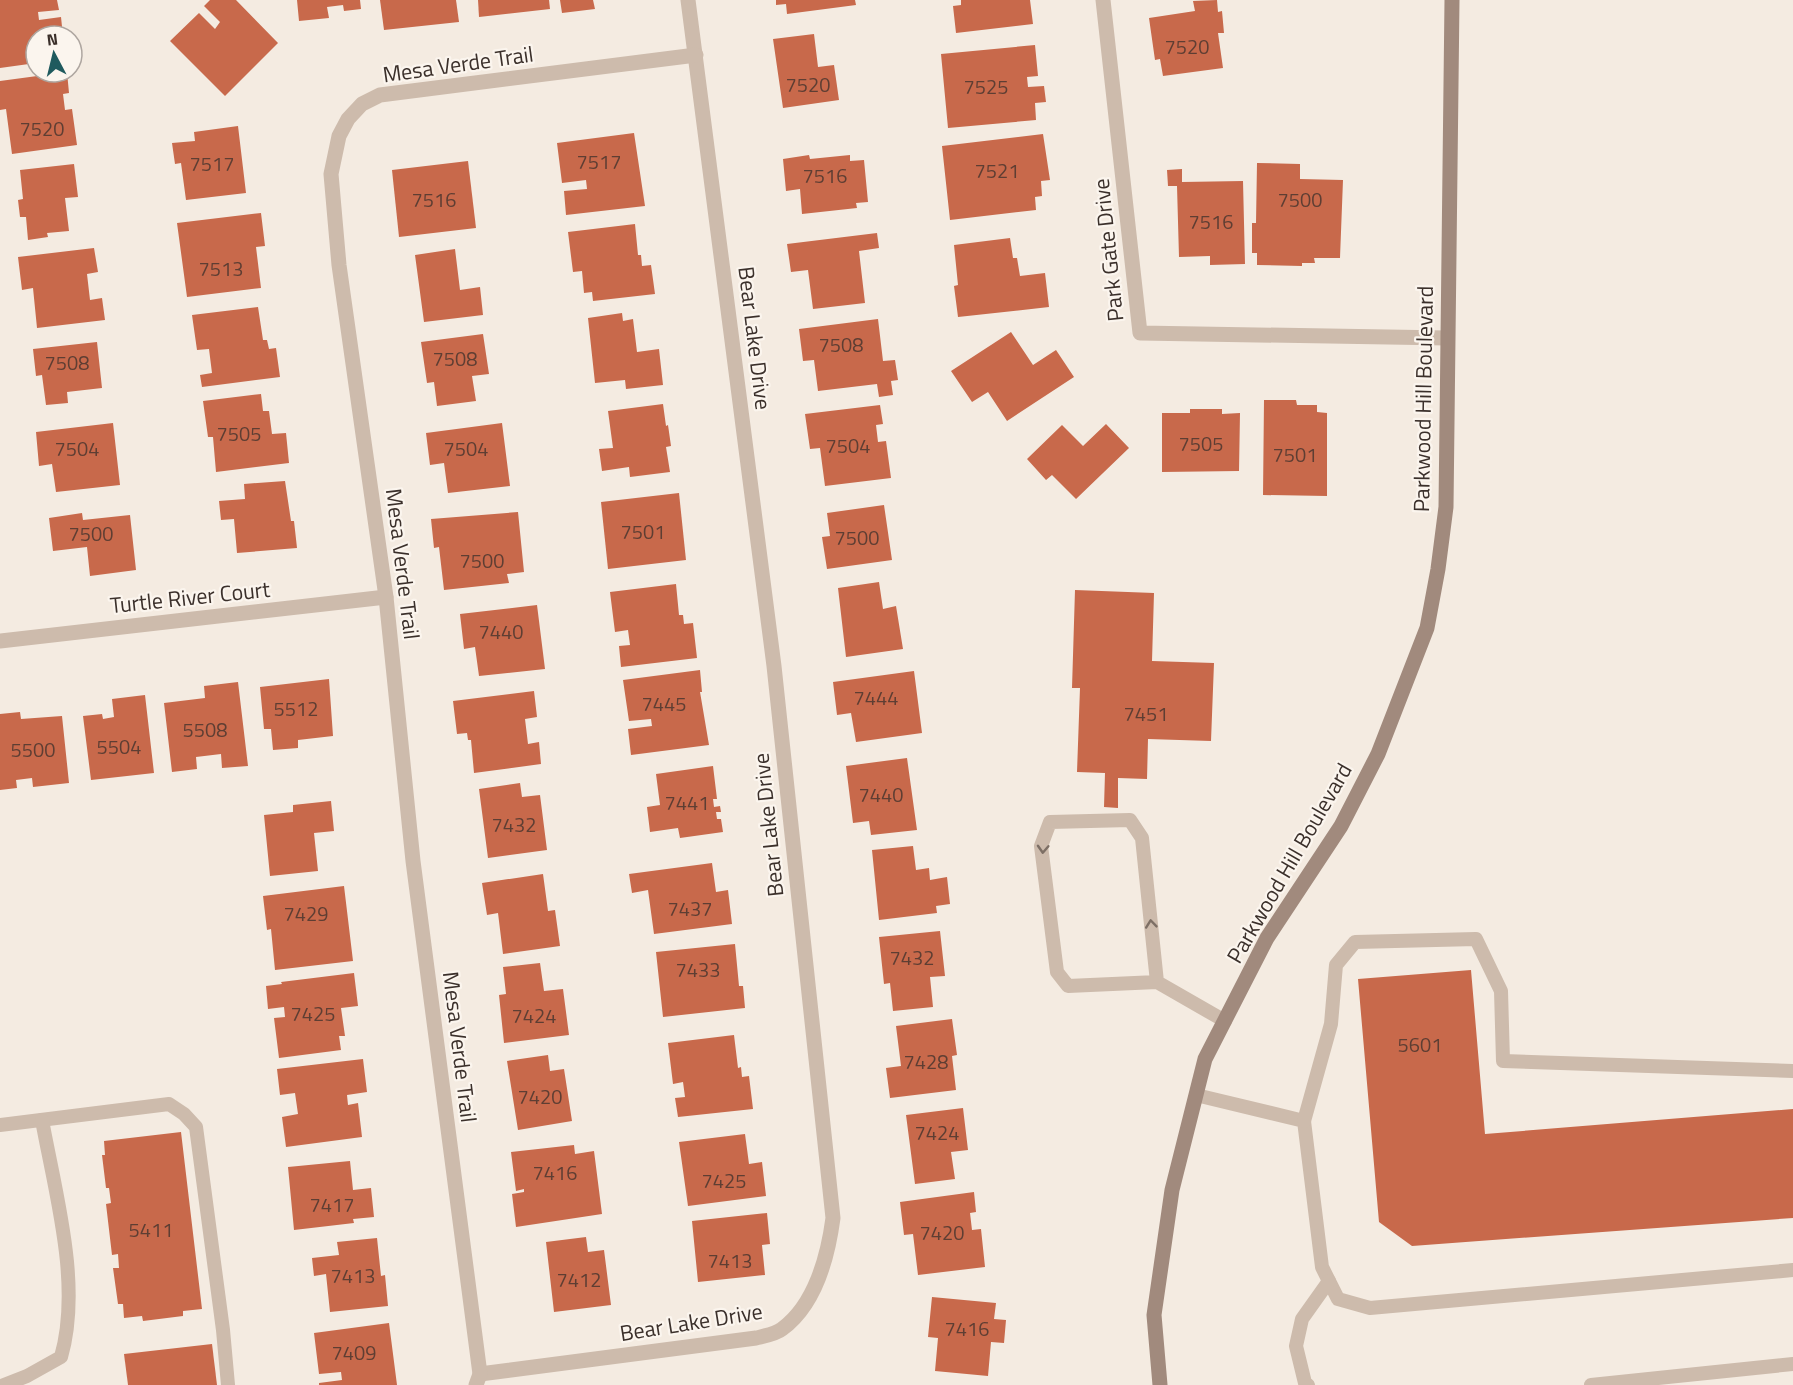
<svg xmlns="http://www.w3.org/2000/svg" width="1793" height="1385" font-family="'Titillium Web',sans-serif">
<style>
.building{fill:#c8694b}
.lines{fill:none;stroke-linecap:round;stroke-linejoin:round}
.lane{stroke:#cdbbac;stroke-width:14}
.street{stroke:#cdbbac;stroke-width:15}
.secondary{stroke:#a18a7d;stroke-width:15}
.oneway{stroke:#7d6f65}
.labels{text-anchor:middle;dominant-baseline:central;stroke-width:4.5;stroke-linejoin:round;paint-order:stroke}
.number-label{font-size:20px;fill:#5e3e33}
.street-label{font-size:22px;fill:#3b302b;stroke:#fbf5ee}
</style>
<rect width="100%" height="100%" fill="#f4ebe1"/>
<g class="building">
<path d="M0,0h57l2,10 -21,2 1,8 22,-3 2,19h-27v27l-36,5z"/>
<path d="M210,0h26l42,43 -53,53 -55,-55 29,-28 16,16 5,-7 -16,-16z"/>
<path d="M297,0h63l1,9 -17,2 -1,-6 -16,2 2,11 -30,3z"/>
<path d="M380,0h76l3,22 -75,8z"/>
<path d="M478,0h71l1,9 -71,8z"/>
<path d="M560,0h33l2,9 -33,4z"/>
<path d="M776,0h79l1,5 -69,9 -1,-10 -10,1z"/>
<path d="M961,0h69l3,24 -77,9 -3,-27 8,-1z"/>
<path d="M1217,0l1,12 4,-1 2,22h-6l5,35 -60,8 -3,-17 -5,1 -6,-42 46,-7 -2,-10z"/>
<path d="M814,34l4,33 16,-2 5,35 -56,8 -10,-69z"/>
<path d="M1035,45l3,31 -11,1 1,10 16,-1 2,16 -11,1 1,17 -88,8 -7,-74z"/>
<path d="M67,72l2,21 -6,1 2,16 7,-1 5,36 -65,9 -6,-45 -6,1v-29z"/>
<path d="M238,126l8,67 -60,7 -5,-37 -6,1 -3,-21 23,-2 -1,-9z"/>
<path d="M634,133l11,73 -79,9 -2,-24 23,-2 -1,-9 -24,3 -5,-40z"/>
<path d="M1043,134l7,46 -9,1 1,15 -7,1 1,13 -86,10 -8,-74z"/>
<path d="M809,155l1,4 40,-4v6l14,-1 4,42 -12,1 1,5 -55,6 -2,-25 -14,2 -3,-32z"/>
<path d="M468,161l8,67 -77,9 -7,-67z"/>
<path d="M1257,163l43,1v15l43,1 -3,78h-26l1,5h-13v3l-45,-1v-12h-5v-30h4z"/>
<path d="M74,164l4,33 -13,1 4,33 -22,2 1,4 -20,3 -2,-23h-6l-2,-17 5,-1 -3,-29z"/>
<path d="M1182,169v13l61,-1 2,83 -35,1v-9l-31,1 -2,-71h-9l-1,-16z"/>
<path d="M261,213l4,33 -9,1 5,41 -74,9 -10,-74z"/>
<path d="M635,224l3,31h3l1,11 9,-1 4,29 -62,7 -1,-9 -8,1 -2,-22 -9,1 -5,-40z"/>
<path d="M877,233l2,15 -20,3 6,52 -52,6 -5,-39 -17,2 -4,-28z"/>
<path d="M1010,238l3,20h4l3,18 25,-3 4,34 -91,10 -4,-31 4,-1 -4,-40z"/>
<path d="M94,248l4,24 -11,2 3,26 12,-2 3,22 -68,8 -4,-40 -11,2 -4,-33z"/>
<path d="M455,249l5,41 20,-3 3,28 -59,7 -9,-67z"/>
<path d="M258,307l5,33h4l2,9 7,-1 4,29 -78,10 -2,-12 12,-2 -3,-24 -12,1 -5,-35z"/>
<path d="M622,313l1,8 10,-2 4,33 22,-3 4,36 -37,4 -1,-9 -30,3 -7,-65z"/>
<path d="M878,319l5,42 12,-1 3,20 -7,1 2,14 -14,2 -2,-13 -59,7 -4,-31 -11,1 -4,-32z"/>
<path d="M1011,332l22,33 23,-15 18,27 -67,44 -19,-29 -16,10 -21,-31z"/>
<path d="M483,334l6,40 -17,2 4,25 -39,5 -3,-24 -7,1 -6,-41z"/>
<path d="M97,342l5,46 -35,4 1,11 -22,2 -4,-30 -6,1 -3,-27z"/>
<path d="M261,394l2,17h6l3,23 14,-1 3,30 -73,9 -3,-35h-5l-5,-36z"/>
<path d="M1264,400h32l1,5h20v7l10,1v83l-64,-1z"/>
<path d="M663,404l3,22 2,-1 3,21 -5,1 4,25 -40,5 -1,-10 -27,4 -3,-22 14,-1 -5,-37z"/>
<path d="M880,405l3,19 -7,1 2,17 8,-1 5,37 -66,8 -5,-38 -10,1 -5,-35z"/>
<path d="M1190,409h32v5l18,-1 -1,58 -77,1v-59h28z"/>
<path d="M113,423l7,62 -64,7 -4,-28 -13,2 -3,-34z"/>
<path d="M502,423l8,63 -62,7 -4,-30 -14,2 -4,-32z"/>
<path d="M1106,424l23,24 -53,51 -24,-24 -6,5 -19,-21 35,-34 21,21z"/>
<path d="M285,481l6,40h3l3,27 -60,5 -3,-34 -13,1 -2,-19 26,-2 -1,-15z"/>
<path d="M679,493l7,67 -78,9 -7,-67z"/>
<path d="M884,505l8,55 -65,9 -5,-32 8,-1 -3,-23z"/>
<path d="M518,512l6,60 -17,2 2,9 -65,7 -5,-43 -5,1 -3,-29z"/>
<path d="M82,513l1,7 47,-5 6,55 -46,6 -3,-29 -34,4 -4,-33z"/>
<path d="M879,582l4,27 13,-3 7,43 -57,8 -8,-69z"/>
<path d="M676,584l3,31h4l1,9 9,-1 4,35 -76,9 -2,-21 11,-1 -2,-15 -13,2 -5,-40z"/>
<path d="M1075,590l79,3 -2,68 62,2 -3,78 -63,-2 -1,40 -29,-1v30l-14,-1 1,-34 -28,-1 3,-84h-8z"/>
<path d="M537,605l8,64 -66,7 -4,-29 -11,2 -4,-35z"/>
<path d="M700,670l2,22h-2l9,53 -78,10 -3,-26 24,-3 -1,-7 -22,2 -6,-41z"/>
<path d="M914,671l8,62 -66,9 -5,-29 -14,2 -4,-33z"/>
<path d="M329,679l4,57 -35,4v8l-25,2 -2,-21h-7l-4,-42z"/>
<path d="M238,682l10,84 -26,2 -1,-14 -25,3 1,12 -25,3 -8,-69 41,-5 -1,-12z"/>
<path d="M534,691l3,26 -12,2 3,25 11,-2 2,22 -67,9 -3,-33h-3l-1,-7 -10,1 -4,-33z"/>
<path d="M145,695l9,78 -63,7 -8,-64 19,-2 1,5 11,-2 -2,-18z"/>
<path d="M20,712l1,7 41,-3 7,67 -36,4 -1,-9 -16,2 1,8 -17,2v-76z"/>
<path d="M907,758l10,72 -46,5 -2,-14 -16,2 -7,-57z"/>
<path d="M713,766l4,33h-4l1,8 6,-1 1,6h-5l1,7h4l2,13 -43,6 -2,-10 -28,4 -3,-25 13,-2 -4,-31z"/>
<path d="M520,783l2,14 18,-2 7,55 -59,8 -9,-69z"/>
<path d="M331,801l3,30 -20,2 4,38 -48,5 -6,-61 29,-3v-7z"/>
<path d="M913,846l3,24 13,-2 1,12 17,-3 3,27 -14,2 1,7 -58,7 -7,-70z"/>
<path d="M712,863l4,29 12,-2 4,34 -78,10 -6,-44 -16,3 -3,-19z"/>
<path d="M543,874l5,37 7,-1 5,36 -57,8 -5,-41 -11,2 -5,-32z"/>
<path d="M344,886l9,75 -78,9 -4,-41 -4,1 -4,-34z"/>
<path d="M940,931l5,45 -15,1 3,30 -40,4 -3,-28 -6,1 -5,-47z"/>
<path d="M735,944l4,42h4l2,22 -82,9 -7,-65z"/>
<path d="M540,963l4,28 19,-2 6,46 -65,8 -5,-48 7,-1 -3,-27z"/>
<path d="M1471,970l14,164 308,-25v109l-381,28 -33,-24 -21,-243z"/>
<path d="M354,973l4,33 -17,2 4,28h-6l2,14 -62,8 -5,-40 11,-1 -1,-10 -16,2 -2,-23 16,-2 -1,-2z"/>
<path d="M952,1019l5,36 -5,1 4,34 -66,8 -4,-30 15,-2 -5,-40z"/>
<path d="M734,1035l4,33 3,-1 1,10 7,-1 4,33 -75,8 -3,-19 10,-1 -2,-15 -10,2 -5,-41z"/>
<path d="M548,1055l2,16 14,-2 8,52 -54,9 -11,-69z"/>
<path d="M363,1059l4,33 -20,3 1,10 10,-2 4,34 -76,10 -4,-30 16,-3 -3,-21 -15,2 -3,-26z"/>
<path d="M963,1108l5,42 -17,2 4,27 -40,5 -9,-69z"/>
<path d="M181,1132l21,177 -19,2v5l-40,5 -1,-5 -18,2 -1,-14h-5l-5,-36h6l-1,-14 -6,1 -6,-51 5,-1 -2,-15h-3l-4,-33h3l-1,-14z"/>
<path d="M745,1134l4,30 13,-2 4,34 -78,10 -9,-64z"/>
<path d="M574,1145l1,9 19,-3 8,63 -86,13 -4,-33 12,-2v-3l-8,2 -5,-39z"/>
<path d="M350,1161l3,29 18,-2 3,29 -21,2 1,4 -60,7 -6,-63z"/>
<path d="M974,1192l2,20 -6,1 2,17 9,-1 4,38 -67,8 -5,-41 -9,1 -4,-33z"/>
<path d="M767,1213l3,31 -8,1 3,30 -67,7 -6,-61z"/>
<path d="M586,1237l2,15 16,-2 7,55 -57,7 -8,-70z"/>
<path d="M377,1238l4,38 4,-1 3,31 -58,6 -4,-38 -12,2 -2,-18 27,-3 -2,-13z"/>
<path d="M932,1297l64,6 -2,16 12,1 -2,23 -13,-1 -3,34 -53,-5 3,-33 -10,-1z"/>
<path d="M389,1323l8,62h-78v-2l23,-3 -1,-8 -22,2 -5,-41z"/>
<path d="M212,1344l5,41h-89l-4,-31z"/>
</g>
<g class="lines">
<g class="lane">
<path d="M1157,982l-15,-144 -12,-18 -80,2 -9,24 16,126 11,14 89,-4 68,39"/>
<path d="M1196,1095l108,26 18,146 16,32 32,9 423,-38"/>
<path d="M1304,1121l27,-97 5,-59 19,-23 121,-3 25,52 2,70 290,10"/>
<path d="M0,1125l169,-21 15,10 12,13 27,203 5,55"/>
<path d="M4,1385l23,-9 34,-19c21,-72 -6,-165 -19,-237"/>
<path d="M1308,1385l-3,-2 -9,-37 6,-27 27,-38"/>
<path d="M1591,1385l202,-21"/>
</g>
<g class="street">
<path d="M1103,0l37,333 307,5"/>
<path d="M0,641l386,-44"/>
<path d="M480,1374l276,-36c8,-2 20,-4 26,-9 33,-24 46,-73 51,-111l-59,-552 -86,-666"/>
<path d="M476,1385l4,-11 -67,-513 -27,-264 -47,-332 -8,-91 8,-38 9,-17 14,-15 18,-9 316,-40"/>
</g>
<path class="secondary" d="M1160,1385l-6,-70 18,-125 33,-131 62,-121 74,-112 37,-72 49,-126 11,-59 8,-62 6,-507"/>
</g>
<defs><path id="oneway-chevron" d="M-2-3.5L2.5 0L-2 3.5" fill="none" stroke-width="1.6" stroke-linecap="round" stroke-linejoin="round" transform="scale(1.5)"/></defs>
<g class="oneway">
<use href="#oneway-chevron" transform="translate(1043 849) rotate(93)"/>
<use href="#oneway-chevron" transform="translate(1151 924) rotate(-96)"/>
</g>
<g class="labels">
<g class="number-label">
<text x="1187" y="46">7520</text>
<text x="808" y="84">7520</text>
<text x="986" y="86">7525</text>
<text x="42" y="128">7520</text>
<text x="599" y="161">7517</text>
<text x="212" y="163">7517</text>
<text x="997" y="170">7521</text>
<text x="825" y="175">7516</text>
<text x="434" y="199">7516</text>
<text x="1300" y="199">7500</text>
<text x="1211" y="221">7516</text>
<text x="221" y="268">7513</text>
<text x="841" y="344">7508</text>
<text x="455" y="358">7508</text>
<text x="67" y="362">7508</text>
<text x="239" y="433">7505</text>
<text x="1201" y="443">7505</text>
<text x="848" y="445">7504</text>
<text x="77" y="448">7504</text>
<text x="466" y="448">7504</text>
<text x="1295" y="454">7501</text>
<text x="643" y="531">7501</text>
<text x="91" y="533">7500</text>
<text x="857" y="537">7500</text>
<text x="482" y="560">7500</text>
<text x="501" y="631">7440</text>
<text x="876" y="697">7444</text>
<text x="664" y="703">7445</text>
<text x="296" y="708">5512</text>
<text x="1146" y="713">7451</text>
<text x="205" y="729">5508</text>
<text x="119" y="746">5504</text>
<text x="33" y="749">5500</text>
<text x="881" y="794">7440</text>
<text x="687" y="802">7441</text>
<text x="514" y="824">7432</text>
<text x="690" y="908">7437</text>
<text x="306" y="913">7429</text>
<text x="912" y="957">7432</text>
<text x="698" y="969">7433</text>
<text x="313" y="1013">7425</text>
<text x="534" y="1015">7424</text>
<text x="1420" y="1044">5601</text>
<text x="926" y="1061">7428</text>
<text x="540" y="1096">7420</text>
<text x="937" y="1132">7424</text>
<text x="555" y="1172">7416</text>
<text x="724" y="1180">7425</text>
<text x="332" y="1204">7417</text>
<text x="151" y="1229">5411</text>
<text x="942" y="1232">7420</text>
<text x="730" y="1260">7413</text>
<text x="353" y="1275">7413</text>
<text x="579" y="1279">7412</text>
<text x="967" y="1328">7416</text>
<text x="354" y="1352">7409</text>
</g>
<g class="street-label">
<text transform="translate(458 64) rotate(-8)">Mesa Verde Trail</text>
<text transform="translate(1108 250) rotate(-96)">Park Gate Drive</text>
<text transform="translate(755 338) rotate(83)">Bear Lake Drive</text>
<text transform="translate(1423 399) rotate(-89)">Parkwood Hill Boulevard</text>
<text transform="translate(403 564) rotate(83)">Mesa Verde Trail</text>
<text transform="translate(190 597) rotate(-6)">Turtle River Court</text>
<text transform="translate(768 825) rotate(-96)">Bear Lake Drive</text>
<text transform="translate(1289 863) rotate(-60)">Parkwood Hill Boulevard</text>
<text transform="translate(460 1047) rotate(83)">Mesa Verde Trail</text>
<text transform="translate(691 1322) rotate(-9)">Bear Lake Drive</text>
</g>
</g>
<g transform="translate(54 54) rotate(353)"><circle r="28" fill="#fbf5ee" stroke="#aea6a0" stroke-width="1.5"/>
<path d="M0-4.5L10 22L0 15L-10 22Z" fill="#1f5a5e"/>
<text y="-9" font-size="16" font-weight="bold" text-anchor="middle" fill="#3b302b">N</text>
</g>
</svg>
